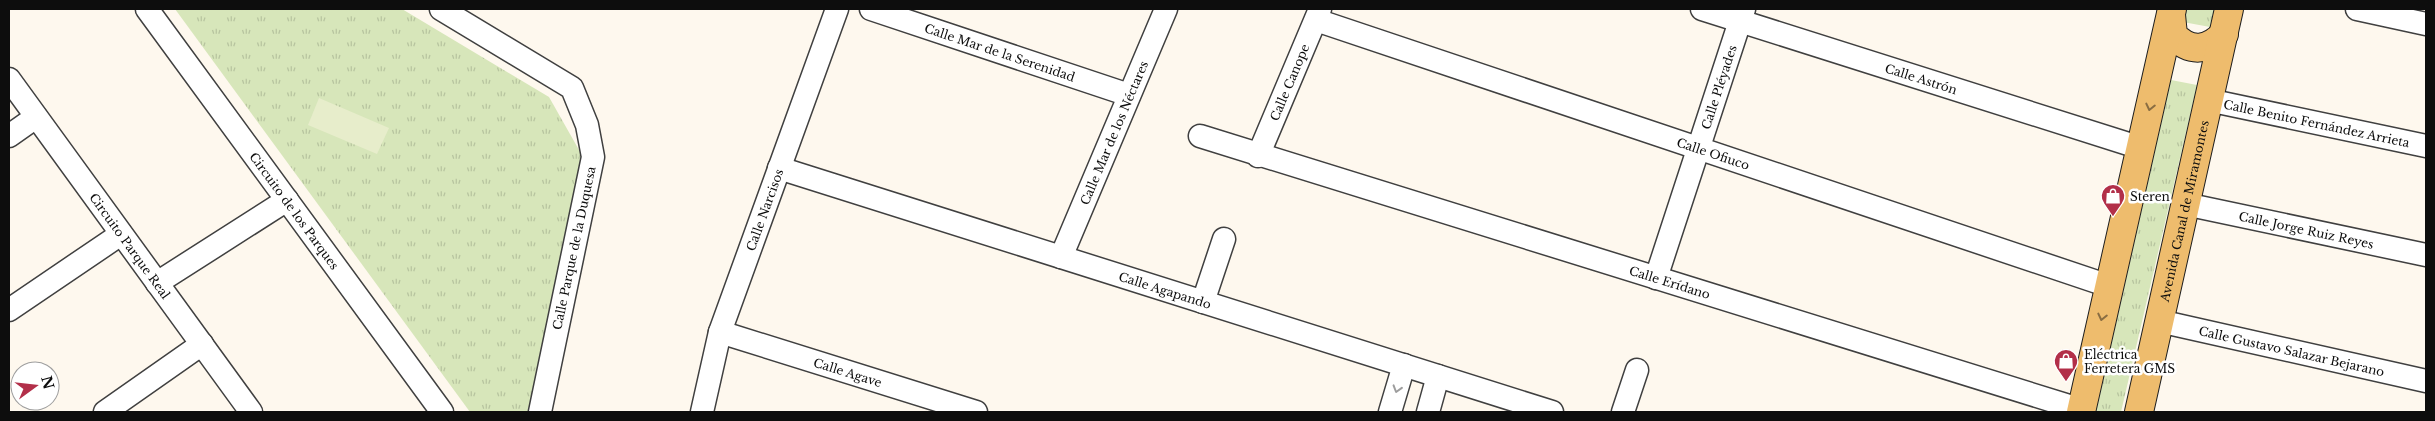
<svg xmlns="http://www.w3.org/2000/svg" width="2435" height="421" font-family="'Libre Baskerville',serif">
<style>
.park{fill:url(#park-tufts)}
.pitch{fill:#e7edcb}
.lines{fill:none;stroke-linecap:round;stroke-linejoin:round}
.minor-casing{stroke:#404040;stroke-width:25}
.major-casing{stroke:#1e1e1e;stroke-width:30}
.minor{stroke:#fff;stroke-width:22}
.major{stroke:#eebc6d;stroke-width:28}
.oneway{stroke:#896d42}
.oneway2{stroke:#9e9e9e}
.labels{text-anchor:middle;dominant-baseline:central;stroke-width:5;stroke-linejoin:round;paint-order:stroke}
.street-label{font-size:12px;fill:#0d0d0d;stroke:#fff}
.poi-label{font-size:12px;fill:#0d0d0d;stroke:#fff;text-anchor:start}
</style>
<defs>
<pattern id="park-tufts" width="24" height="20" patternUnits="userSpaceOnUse" patternTransform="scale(1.25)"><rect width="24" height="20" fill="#d7e6ba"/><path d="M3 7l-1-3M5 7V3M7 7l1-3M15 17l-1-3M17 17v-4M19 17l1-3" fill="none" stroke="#b7c49f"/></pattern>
</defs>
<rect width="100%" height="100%" fill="#fef8ee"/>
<g class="park">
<path d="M175,9h227l147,88 34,60 -55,255h-58z"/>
<path d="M2186,9h28l-4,18 -27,-5z"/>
<path d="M2171,80l26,5 -76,327h-25z"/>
</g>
<path class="pitch" d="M319,98l70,30 -12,26 -69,-29z"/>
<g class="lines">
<g class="minor-casing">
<g id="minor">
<path id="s1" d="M147,9l295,403"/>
<path d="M441,9l131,79 15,37 6,32 -53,255"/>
<path id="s2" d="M871,9l258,86"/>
<path id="s3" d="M1702,9l439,139"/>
<path d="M2357,9l69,15"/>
<path id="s4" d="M1316,20l793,266"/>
<path id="s5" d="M9,79l242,333"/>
<path id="s6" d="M2208,100l218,46"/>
<path d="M9,136l27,-19"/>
<path id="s7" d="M1200,136l882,274"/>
<path id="s8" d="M1258,156l62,-147"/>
<path id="s9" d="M779,168l773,244"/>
<path id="s10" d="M2185,204l241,51"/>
<path id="s11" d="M1061,257l105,-248"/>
<path id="s12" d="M1656,278l88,-269"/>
<path d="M157,283l130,-83"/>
<path d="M1203,302l21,-63"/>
<path d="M9,310l112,-76"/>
<path id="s13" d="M2159,321l267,60"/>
<path id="s14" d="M720,332l256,80"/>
<path d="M105,412l97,-68"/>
<path id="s15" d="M702,412l18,-80 117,-323"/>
<path d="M1390,412l14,-47"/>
<path d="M1428,412l10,-36"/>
<path d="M1623,412l14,-42"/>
</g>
</g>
<g class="major-casing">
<g id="major">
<path d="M2171,15l2,20c17,18 35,16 51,-1"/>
<path d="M2081,412l91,-403"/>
<path id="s16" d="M2139,412l90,-403"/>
</g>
</g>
<use href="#minor" class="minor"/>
<use href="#major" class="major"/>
</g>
<defs><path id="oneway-chevron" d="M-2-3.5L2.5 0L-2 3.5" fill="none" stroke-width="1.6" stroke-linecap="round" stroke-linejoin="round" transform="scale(1.25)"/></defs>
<g class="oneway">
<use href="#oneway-chevron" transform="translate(2150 107) rotate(103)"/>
<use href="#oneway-chevron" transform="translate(2102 317) rotate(103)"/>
</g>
<use class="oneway2" href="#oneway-chevron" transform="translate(1397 389) rotate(107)"/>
<defs>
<g id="shop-pin" transform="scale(1.25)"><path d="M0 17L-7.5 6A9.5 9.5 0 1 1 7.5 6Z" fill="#b22f49" stroke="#fff"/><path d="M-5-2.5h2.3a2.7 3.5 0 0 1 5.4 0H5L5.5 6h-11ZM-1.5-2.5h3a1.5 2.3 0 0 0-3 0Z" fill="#fff"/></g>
</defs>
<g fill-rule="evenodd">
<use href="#shop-pin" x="2113" y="196"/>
<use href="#shop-pin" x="2066" y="361"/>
</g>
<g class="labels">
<g class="street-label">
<text stroke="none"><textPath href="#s2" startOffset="136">Calle Mar de la Serenidad</textPath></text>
<text stroke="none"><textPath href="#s3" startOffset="230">Calle Astrón</textPath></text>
<text stroke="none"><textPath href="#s8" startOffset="80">Calle Canope</textPath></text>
<text stroke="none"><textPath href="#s12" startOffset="201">Calle Pléyades</textPath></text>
<text stroke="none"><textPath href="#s6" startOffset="111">Calle Benito Fernández Arrieta</textPath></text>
<text stroke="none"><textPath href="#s11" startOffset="135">Calle Mar de los Néctares</textPath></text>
<text stroke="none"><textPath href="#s4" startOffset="419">Calle Ofiuco</textPath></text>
<text stroke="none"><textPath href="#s15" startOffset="212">Calle Narcisos</textPath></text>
<text stroke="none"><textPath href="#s16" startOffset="206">Avenida Canal de Miramontes</textPath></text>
<text stroke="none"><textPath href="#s1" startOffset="250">Circuito de los Parques</textPath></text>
<text stroke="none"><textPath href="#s10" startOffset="124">Calle Jorge Ruiz Reyes</textPath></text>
<text stroke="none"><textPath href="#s5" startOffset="206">Circuito Parque Real</textPath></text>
<text transform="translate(574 248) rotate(-78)">Calle Parque de la Duquesa</text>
<text stroke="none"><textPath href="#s7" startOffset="492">Calle Erídano</textPath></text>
<text stroke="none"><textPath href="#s9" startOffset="405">Calle Agapando</textPath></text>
<text stroke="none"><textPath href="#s13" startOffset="136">Calle Gustavo Salazar Bejarano</textPath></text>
<text stroke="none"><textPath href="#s14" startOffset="134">Calle Agave</textPath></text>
</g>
<g class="poi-label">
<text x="2130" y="196">Steren</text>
<text x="2084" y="354">Eléctrica<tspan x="2084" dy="14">Ferretera GMS</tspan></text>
</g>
</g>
<rect width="2435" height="421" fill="none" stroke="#0d0d0d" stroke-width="20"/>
<g transform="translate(35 386) rotate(75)"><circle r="24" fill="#ffffff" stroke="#9e9e9e"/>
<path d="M0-4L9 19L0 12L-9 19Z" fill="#b22f49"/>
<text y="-8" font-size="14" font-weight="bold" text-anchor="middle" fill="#0d0d0d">N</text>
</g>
</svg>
